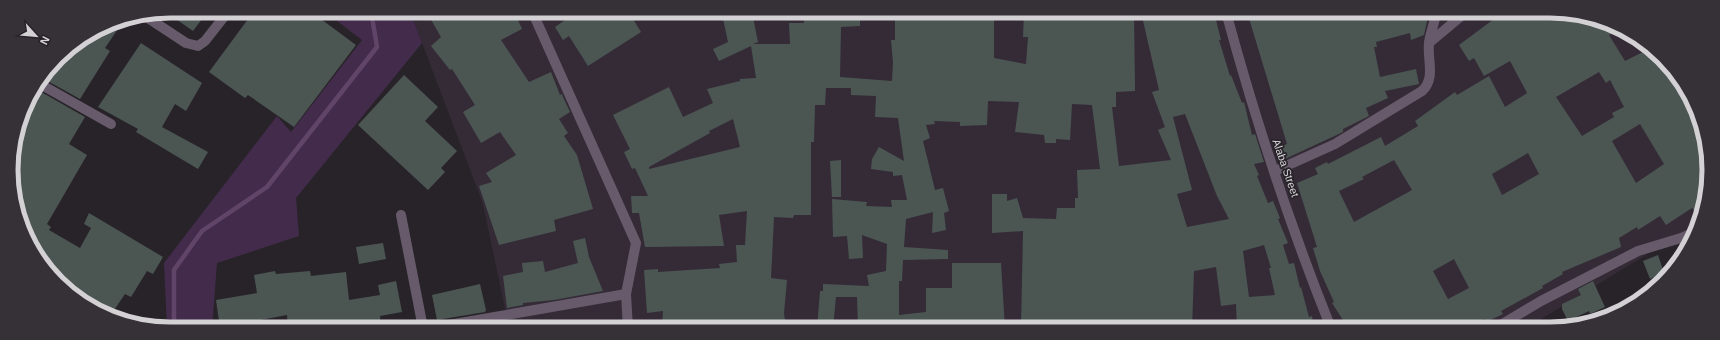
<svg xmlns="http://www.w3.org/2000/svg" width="1720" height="340" font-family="Arial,sans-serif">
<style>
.built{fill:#342b37}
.green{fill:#432c4b}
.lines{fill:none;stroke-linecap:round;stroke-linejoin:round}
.stream{stroke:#604569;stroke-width:4.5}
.building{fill:#4b5653;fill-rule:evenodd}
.minor{stroke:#675b6b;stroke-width:10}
.major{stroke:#a98fb1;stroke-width:10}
.labels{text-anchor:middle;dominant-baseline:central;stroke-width:3.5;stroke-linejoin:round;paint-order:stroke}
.street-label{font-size:11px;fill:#d4d1d5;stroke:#282329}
.rim{fill:none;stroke:#d4d1d5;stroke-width:5}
</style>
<rect width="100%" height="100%" fill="#282329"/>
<path class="built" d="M410,11l1161,1 58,20 47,41 28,56 4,62 -11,36 -48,26 -124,76 -1016,-1 -26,-124z"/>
<path class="green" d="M324,11h86l12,32 -126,155 3,38 -82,27 -5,65h-45l-3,-65 113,-147 14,16 71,-92z"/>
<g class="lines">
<path class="stream" d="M174,328v-58l28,-39 65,-44 110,-140 -6,-36"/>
</g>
<g class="building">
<path d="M170,11h38l-15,20 -27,-19z"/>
<path d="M254,11h56l46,34 -62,82 -46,-32 -3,3 -36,-26z"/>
<path d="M426,11h88l8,18 -21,11 28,42 22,-10 9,23 2,-1 1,3 7,15 -11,7 9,14 -4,3 13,19 16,54 -39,11 2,11 -57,14 -20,-59 13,-4 -6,-9 30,-18 -16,-23 -19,11 -18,-31 12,-7 -23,-36 -2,1 -19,-24 10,-9z"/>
<path d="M578,11h25l4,6 9,-6h12l13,21 -53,34 -19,-30 -6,4 -8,-13z"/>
<path d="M733,12h19l6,30 -5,2h37l-1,-21h15v-9l56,-2v14l-19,1 -1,50 52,4 1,-19 -2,-22h4v-27l39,1v-2h19v3l41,1v42l32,6 2,-27h-5l1,-25h45v7l32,1 -1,-8h34l1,79 -19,1v15h-4l7,59 52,-6 -13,-30 7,-3 -13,-35 7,-2 -18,-78h73l7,28h-2l11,36 1,-1 11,28 2,-1 8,33 3,-1 9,28 -10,2 5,11 -2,1 11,27 5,-2 7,17 -2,1 10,24 -5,2 6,19 5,-1 6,25 1,-1 8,30 3,-1 2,12h-77l-1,-24 -15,2 -5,-39 -22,4 -2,57h-171l2,-97 -31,2v-39h15v7l10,-3 6,20 33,1 1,-11h18v-10h3l-1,-28 23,-1 -8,-64 -20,-1 -2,36 -14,-1v4h-11l-1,-8 -29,-3 4,-30 -31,-1 -1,24 -27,1v-4l-26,-1 1,3 -9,1 4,13 -7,3 12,49 8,-2 6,23 -5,2 2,17 -14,3 1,-21 -27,7 -2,28 44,3v9l-45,1 -1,21h-3v34l27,-3v-24h26v-25h49l4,65h-18l-1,-4 -3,1v-5h-30l1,8h-59l-1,-4h-23v4h-13l-1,-31h-21l-3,31h-16l3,-37h3v-7l46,2 -2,-11 19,-4 1,-27 -25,-9 1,23 -14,1 -2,-23 -14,1 -1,-38 35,3 -1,4 26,1 -1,-7h16l-5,-25 -9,1v-4l-22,-3 1,-10 7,-12 25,14 -6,-43 -23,-1 1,-21 -25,-1v-7h-25l-1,17h-10l-1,37h-3v73h-17l-1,3 -19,-1 -3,61 16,2 -3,33 2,15h-78l-46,-2 1,-15 -16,2 -3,-43 14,-1v3l62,-4 -1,-4 18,-2 -1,-17h9l2,-34 -28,4 5,31 -79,1 -6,-34h-7l-1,-17h17l-13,-28 -3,1 -8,-17 6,-3 -17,-34 56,-28 14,30 30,-14 -6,-14 33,-8v-2l16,-1 -5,-32 -32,15 -6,-12 15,-7 -6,-28zM1185,114l32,82 12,23 -42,8 -10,-33 15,-4 -19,-73zM733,119l7,28 -91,22v-2l61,-34 -1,-2zM1264,245l7,23h-2l6,27 -26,2 -6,-46z"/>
<path d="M1258,12h20l2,6 18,-6h52v4l21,-4h58l-5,23 -13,5 -1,-7 -34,9 1,5h-3l6,30 36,-8 3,15 -34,7 3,7 -22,10 3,8 -26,13v3l-58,27 -5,-12 7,-3 -39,-129z"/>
<path d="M1508,12h63l49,17 -11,6 16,26 24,-12 9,8 7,15 1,-1 38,59 4,61 -8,26 -8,-9 -26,17 -6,-9 -22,14 -1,-3 -18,11 2,9 -59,25 1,2 -21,12 1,2 -42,23 2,3 -17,8 -2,-3 -19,10 -117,-1 -16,-25 2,-1 -14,-31 -7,-23 4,-1 -20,-64 21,-9 -3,-6 12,-6 1,2 53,-27 4,9 33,-20 -3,-5 40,-29 2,3 32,-19 16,31 22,-14 -17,-32 -26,15 -10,-18 -5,3 -10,-16 39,-29zM1599,72l7,11 4,-3 14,27 -12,6 2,4 -32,19 -26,-39zM1640,124l24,40 -28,19 -24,-42zM1528,153l11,21 -37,21 -10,-21zM1394,160l18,30 -58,32 -15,-31 25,-12 -2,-2zM1454,259l15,29 -21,11 -15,-28z"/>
<path d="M124,20l-19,28 5,3 -30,48 -36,-20 14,-22 51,-34z"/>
<path d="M141,43l61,40 -16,28 -11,-7 -13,23 46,25 -10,17 -62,-37 2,-3 -40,-22z"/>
<path d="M404,75l34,32 -13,14 32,30 -16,17 4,4 -17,18 -70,-65z"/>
<path d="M36,89l49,28 -16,27 18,11 -40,69 4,3 -2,3 31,18 11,-20 -7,-4 5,-11 74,44 -10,17 -6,-3 -16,26 -6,-3 -15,22 -11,-4 -49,-37 -16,-28 3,-4 -8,-5 -9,-17 -9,-61 12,-51z"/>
<path d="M841,160v37h-9l-2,-36z"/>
<path d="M585,238l4,19 14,34 -49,9 -31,3v2l-16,3 -4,-32 20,-4 -1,-9 21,-2 2,11 33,-9 -5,-22z"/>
<path d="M383,243l3,16 -27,5 -3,-17z"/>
<path d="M1658,255l6,18 -14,6 -7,-18z"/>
<path d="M275,271l1,3 34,-3 1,5 35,-4 3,28 31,-5 -2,-10 18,-4 6,31 -22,4 1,12h-93l-1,-13 -43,8 1,5h-25l-4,-28 41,-7 -3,-18z"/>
<path d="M1593,281l12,26 -15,7 -1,-3 -21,10 -6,-12v-5l19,-9 -3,-6z"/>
<path d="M480,284l6,26 -1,2 -48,8 -5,-25z"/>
</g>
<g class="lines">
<g class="minor">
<path d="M532,11l104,232 -10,51 2,34"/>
<path d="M1226,12c29,107 64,214 105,316"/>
<path d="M145,16l41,27 12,3 7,-5 22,-28"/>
<path d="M1429,43l37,-31"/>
<path d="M40,84l71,40"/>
<path d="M1275,171l60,-27 87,-53c14,-13 5,-31 7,-48 1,-10 6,-20 7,-31"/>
<path d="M401,215l22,113"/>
<path d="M431,328l195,-34"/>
<path d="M1494,329l47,-28 97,-50 43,-13 14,-6"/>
</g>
<path class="major" d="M1598,320l36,-18"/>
</g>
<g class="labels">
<g class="street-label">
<text transform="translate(1286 168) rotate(71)">Alaba Street</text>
</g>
</g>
<path d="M0 0H1720V340H0ZM170 18H1550A152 152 0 0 1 1702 170V170A152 152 0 0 1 1550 322H170A152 152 0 0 1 18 170V170A152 152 0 0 1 170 18Z" fill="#363137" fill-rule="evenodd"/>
<path class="rim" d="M170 18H1550A152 152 0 0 1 1702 170V170A152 152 0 0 1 1550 322H170A152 152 0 0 1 18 170V170A152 152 0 0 1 170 18Z"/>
<g transform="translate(36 36) rotate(117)" stroke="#282329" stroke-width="3" paint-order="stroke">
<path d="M0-3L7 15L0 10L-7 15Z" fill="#d4d1d5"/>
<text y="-6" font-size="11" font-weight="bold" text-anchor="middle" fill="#d4d1d5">N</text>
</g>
</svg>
